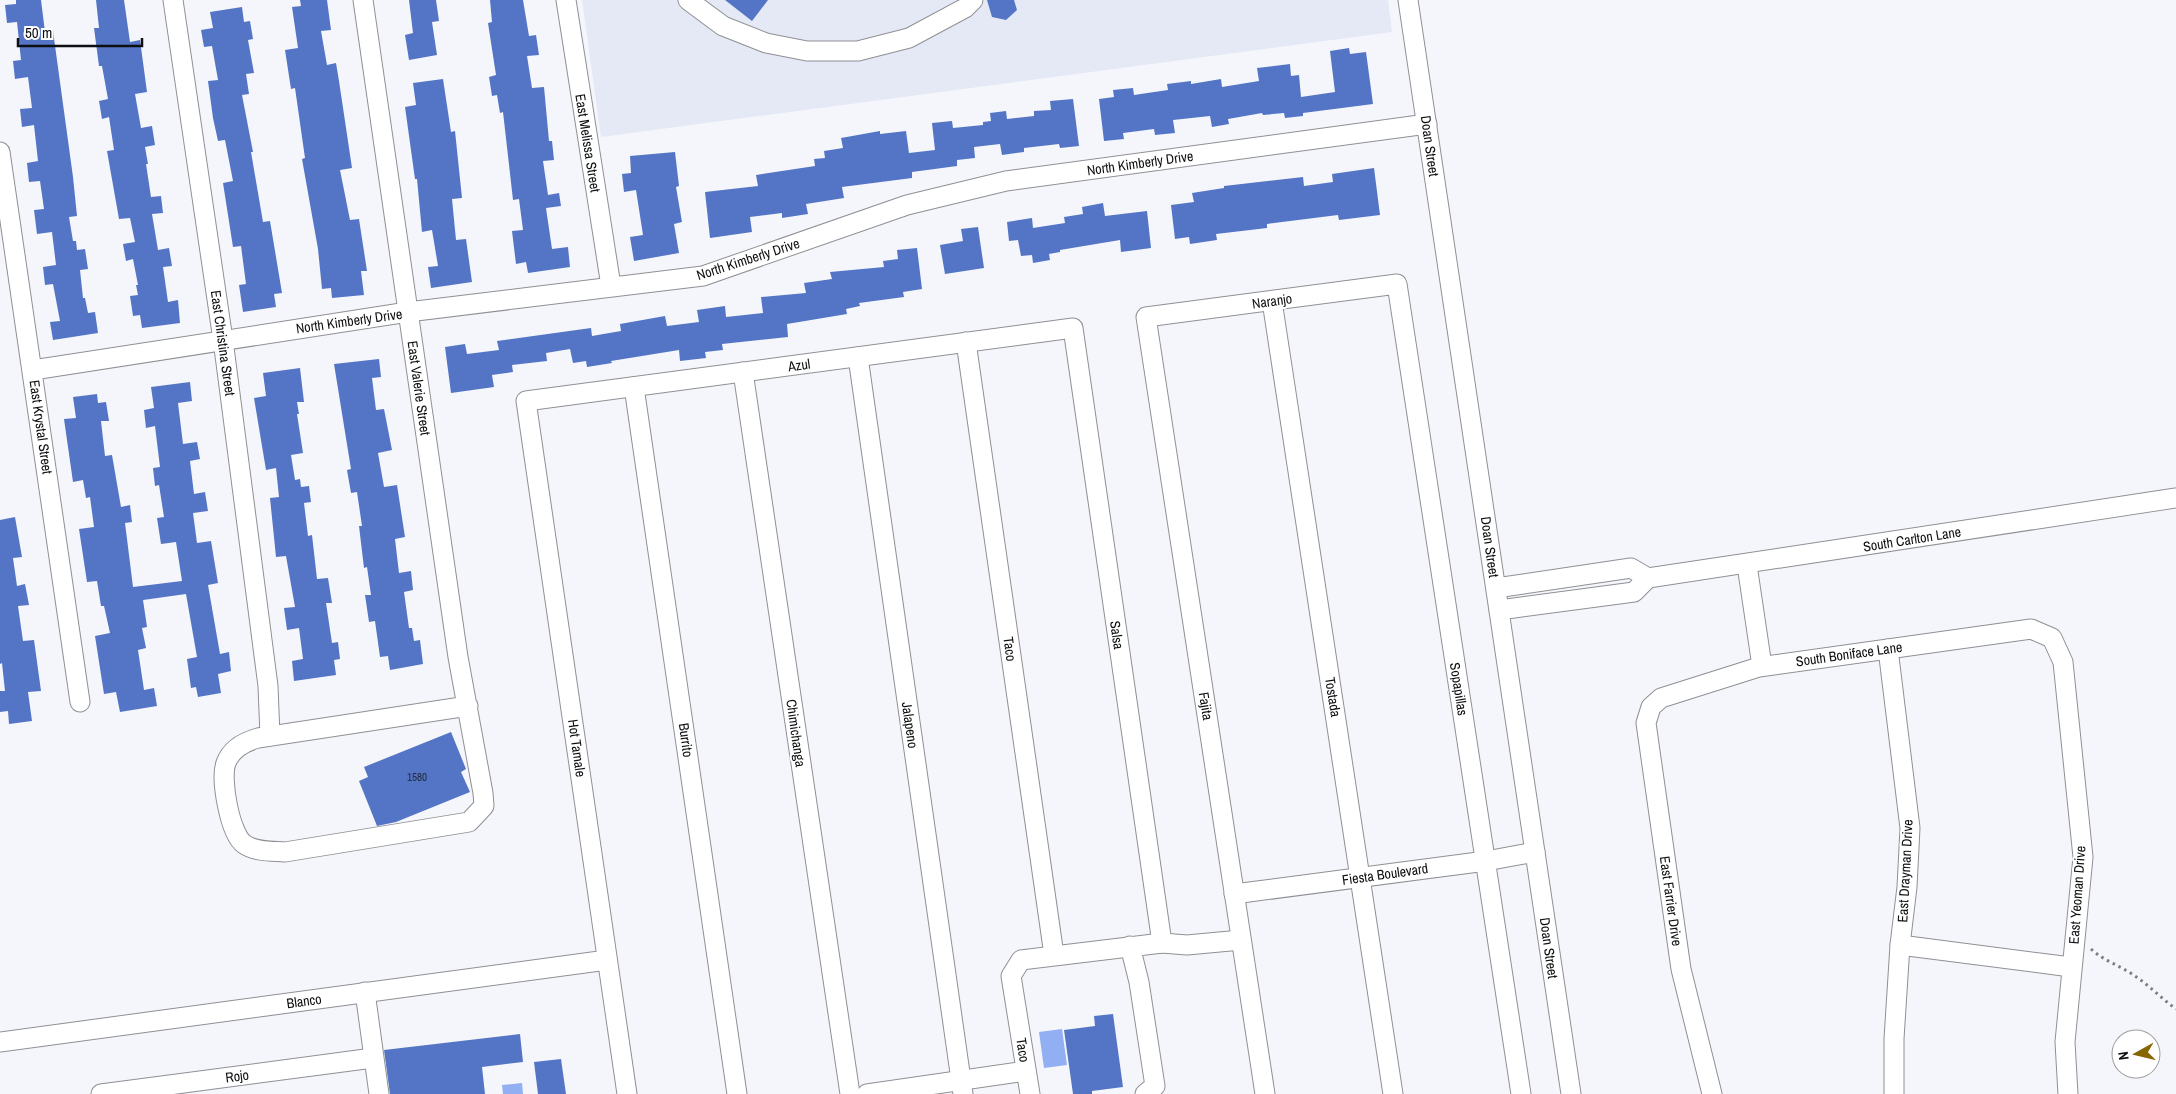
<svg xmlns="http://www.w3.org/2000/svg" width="2176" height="1094" font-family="'Archivo Narrow',sans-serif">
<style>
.built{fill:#e4e9f5}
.water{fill:#91aff2}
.building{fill:#5475c5}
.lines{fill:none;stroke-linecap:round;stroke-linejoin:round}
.minor-casing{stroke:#8e9094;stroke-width:21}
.path{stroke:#7b7d80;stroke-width:3;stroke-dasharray:2.5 4;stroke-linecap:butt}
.minor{stroke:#fff;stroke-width:19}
.labels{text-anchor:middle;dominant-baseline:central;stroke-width:4;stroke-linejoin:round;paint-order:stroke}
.number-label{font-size:11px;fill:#20283e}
.street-label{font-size:14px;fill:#0e0f11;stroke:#fff}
</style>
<rect width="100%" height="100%" fill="#f4f6fb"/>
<path class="built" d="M582,0h806l4,32 -791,105z"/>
<g class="water">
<path d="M1062,1029l5,36 -23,3 -5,-36z"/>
<path d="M522,1083l1,11h-20l-1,-9z"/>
</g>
<g class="building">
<path d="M16,0h25l4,32 8,-1 20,146 4,39 -8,1 4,24h3l1,9 8,-1 3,20 -8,1 3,28h2l3,15 7,-1 3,21 -45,7 -3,-18 10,-1 -7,-37 -8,1 -2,-18 13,-2 -4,-33 -15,2 -3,-24 10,-1 -4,-28 -11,1 -2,-19 11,-2 -4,-36 -12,2 -2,-18 12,-1 -4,-31 -13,2 -2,-18 8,-1 -4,-38 -10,1 -2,-18 11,-1z"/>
<path d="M96,0h28l6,42 10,-2 7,52 -12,2 6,34 11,-2 3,19 -10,2 3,17h-2l5,33 10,-1 2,17 -11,1 6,36 11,-2 3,18 -9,1 5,35 10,-2 2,23 -38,5 -2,-13 -7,1 -3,-20 8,-1 -2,-10h2l-5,-26 -7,2 -3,-17 12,-2 -5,-24 -11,1 -12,-68 7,-1 -5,-33 -7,2 -3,-18 9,-2 -6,-33h-3l-5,-38h5z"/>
<path d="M300,0h27l4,30 -10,1 6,34 9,-2 3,18 13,87 -12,2 10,50 9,-1 8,52h-6l3,24 -32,3 -1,-10 -9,1 -4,-40 -16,-90 3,-1 -10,-70 -4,1 -6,-39 13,-2 -6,-41 9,-1z"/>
<path d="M409,0h27l3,21 -7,1 5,33 -28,5 -4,-25 8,-2z"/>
<path d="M490,0h33l6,36 7,-1 3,20 -12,1 5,32 12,-1 5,54h3l2,19 -11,1 5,34 11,-2 2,13 -15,2 1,7 5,34 16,-2 2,20 -42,6 -2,-11 -10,2 -4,-33 11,-1 -4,-31 -6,1 -10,-88 -3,1 -3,-18 -5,1 -3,-19 7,-2 -8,-52 4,-1z"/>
<path d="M725,0h43l-16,21z"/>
<path d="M987,0h27l3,10 -11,10 -14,-3z"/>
<path d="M242,7l2,15 6,-1 3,18 -5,1 6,33 -8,1 3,20 -7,1 11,57h-2l12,70 7,-1 12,72 -8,1 2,13 -33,5 -4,-27 7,-1 -5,-38 -8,1 -10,-64 10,-2 -8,-41 -7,1 -5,-23 -5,-37 10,-1 -6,-34 -8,1 -3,-17 12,-2 -3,-16z"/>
<path d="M1349,48l1,6 16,-2 7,52 -70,9v3l-18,2 -1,-5 -21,2 -1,-2 -34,6 1,5 -17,3 -2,-11 -37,4 2,13 -20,2 -1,-6 -31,4 1,6 -20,2 -5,-42 15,-2 -1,-7 20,-2 1,7 34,-5 -1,-6 24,-3v3l30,-5 1,8 37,-6 -2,-13 33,-4 1,12 8,-1 2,22 34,-5 -5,-41z"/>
<path d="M443,79l8,53 4,-1 7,67 -10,1 4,41 10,-1 6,43 -41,6 -3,-21 10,-1 -6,-36 -10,2 -5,-53h-2l-10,-72 11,-2 -3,-22z"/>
<path d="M1073,99l6,47 -19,2 -1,-4 -35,4v4l-22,3 -2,-11 -26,3 1,11 -18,2v6l-45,6v6l-70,9 2,11 -38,6 2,10 -26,4v-5l-32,4 2,15 -42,6 -5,-46 53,-6 -2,-11 59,-9 -1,-7 11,-1 -1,-7 19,-3 -2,-10 39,-7v3l26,-3 3,22 26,-3 -3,-27 20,-2 1,7 30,-3v-3l8,-1 -1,-8 16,-2 1,8 27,-3v-5l17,-1 -1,-9z"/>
<path d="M675,152l4,34 -3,1 6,35 -8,2 5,29 -45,8 -4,-24 13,-2 -7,-45 -12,2 -2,-18 9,-1 -1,-17z"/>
<path d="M1374,168l6,47 -41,5 -1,-5 -71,9v4l-51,6 1,6 -27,4 -1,-7 -14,2 -4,-34 23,-3 -2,-9 32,-5v-2l79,-9 1,9 29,-4 -1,-8z"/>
<path d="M1103,203l2,13 42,-5 4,37 -30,4 -1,-12 -60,10v2l-11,2 1,6 -17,3 -1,-8 -11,1 -3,-16 -9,1 -2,-19 25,-4 1,10 32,-5 -1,-6 19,-3 -1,-7z"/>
<path d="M978,227l6,41 -39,6 -5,-29 23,-4 -2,-12z"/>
<path d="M917,248l5,41 -19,3 1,5 -45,6 1,3 -14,3 1,5 -60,10 1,13 -66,7 1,6 -18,2 1,6 -26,3 -1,-11 -68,11 1,2 -25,4 -1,-6 -13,2 -3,-14 -24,4 1,8 -35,4 1,7 -21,3 2,12 -43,6 -6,-46 20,-3 2,10 32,-4 -2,-9 94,-13 1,8 29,-5 -1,-7 45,-8 2,10 32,-4 -2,-12 28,-4 1,11 37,-4 -2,-16 45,-4 -2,-10 28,-4 -2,-7 54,-5 -1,-6 15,-2 -1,-9z"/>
<path d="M379,359l2,18 -9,1 4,32 8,-1 8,41 -14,3 6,34 13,-2 8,52 -10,2 4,34 12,-2 2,19 -9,2 5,36h3l2,13 6,-1 3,24 -33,6 -2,-14 -8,1 -5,-36 -6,1 -4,-27h6l-4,-28 -3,1 -5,-42h3l-5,-34 -6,1 -4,-23 4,-1 -17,-105z"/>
<path d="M300,368l4,34h-7l2,12h-2l6,39 -12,2 4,25 5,-1 1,8 8,-1 2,16 -7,1 4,33 4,-1 5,44 11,-1 4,25h-6l6,40 6,-1 2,17 -6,1 2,15 -42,6 -2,-20 11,-2 -4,-31 -12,2 -3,-22 11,-1 -9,-51 -10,1 -6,-59 9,-1 -3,-29 -10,2 -12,-72 12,-2 -3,-23z"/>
<path d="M190,382l2,19 -14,2 5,41 14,-2 3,17 -10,2 4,33 11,-2 3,19 -15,2 4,30 14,-2 7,42 -10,2 12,69 9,-2 2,19 -13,3 3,19 -23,4 -2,-10 -5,1 -4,-29 10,-2 -11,-63 -43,6 4,27 -5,1 4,20 -8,2 6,40 10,-2 3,18 -37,6 -4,-20 -12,2 -9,-58 15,-3 -6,-27h-3l-4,-25 -10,1 -8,-53 15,-2 -4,-30 -4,1 -3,-18 -10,2 -9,-63 12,-1 -3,-21 24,-3 1,9 8,-1 3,19h-8l4,35 7,-1 9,52 9,-2 2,17 -7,1 8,64 49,-6 -6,-39 -15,2 -4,-26 7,-1 -5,-32 -4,1 -2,-18 7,-1 -5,-41 -9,2 -2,-18 10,-2 -3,-21z"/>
<path d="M15,517l7,40 -9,1 4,28 8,-2 4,21 -11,1 5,35 11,-1 7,51 -13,1 4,29 -23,3 -1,-13 -8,1v-21h5l-3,-28 -2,1v-144z"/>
<path d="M451,732l15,37 -5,3 9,20 -74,30 -19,4 -18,-45 9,-4 -4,-10z"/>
<path d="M1113,1014l10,73 -31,4v3h-19l-9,-64 31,-4 -1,-10z"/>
<path d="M520,1034l3,28 -41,5 3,27h-95l-6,-44z"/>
<path d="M561,1059l5,35h-28l-4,-32z"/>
</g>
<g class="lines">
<g class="minor-casing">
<g id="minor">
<path d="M173,0l50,340 45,346 2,50"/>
<path d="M363,0l95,657 25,136 1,13 -15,16 -184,30c-13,-1 -30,0 -41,-8 -14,-10 -24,-65 -18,-81 5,-14 18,-21 32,-25l210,-32"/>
<path d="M566,0l45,286"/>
<path d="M688,0l35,26 43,17 41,8h51l51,-13 56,-30 8,-8"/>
<path d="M1408,0l163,1094"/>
<path d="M0,152l80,550"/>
<path d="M1272,301l121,793"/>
<path d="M966,342l88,613"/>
<path d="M858,357l105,737"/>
<path d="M33,370l375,-58 295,-36 204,-71 99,-24 421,-57"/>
<path d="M743,372l107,722"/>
<path d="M634,387l103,707"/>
<path d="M1747,565l15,101"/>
<path d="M1496,588l135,-20 17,10"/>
<path d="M1499,610l135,-18 14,-14 528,-80"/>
<path d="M1888,649l22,179 -3,59 -7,58 -6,94v55"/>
<path d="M1234,894l252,-33 49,-9"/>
<path d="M1900,945l171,22"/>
<path d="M1130,946l9,36 16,104 -10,8"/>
<path d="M365,992l14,102"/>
<path d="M0,1042l607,-82"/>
<path d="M101,1094l272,-36"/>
<path d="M627,1094l-101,-693 547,-73 89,615"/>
<path d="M867,1094l159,-23"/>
<path d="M1030,1094l-19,-118 10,-16 141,-17 25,2 54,-5"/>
<path d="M1265,1094l-119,-777 251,-33 124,810"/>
<path d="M1712,1094l-31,-125 -35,-246 5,-16 10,-9 98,-31 272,-38 21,9 11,24 20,195 -18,185 3,52"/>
</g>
</g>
<path class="path" d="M2091,949c13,12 30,17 44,27 15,10 27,23 41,33"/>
<use href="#minor" class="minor"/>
</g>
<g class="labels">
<g class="number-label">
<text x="417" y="777">1580</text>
</g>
<g class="street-label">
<text transform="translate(588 143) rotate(81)">East Melissa Street</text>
<text transform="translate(1430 146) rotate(82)">Doan Street</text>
<text transform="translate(1140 163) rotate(-8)">North Kimberly Drive</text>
<text transform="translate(748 259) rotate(-18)">North Kimberly Drive</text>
<text transform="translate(1272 301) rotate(-8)">Naranjo</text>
<text transform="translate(349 321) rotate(-8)">North Kimberly Drive</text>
<text transform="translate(223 343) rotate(82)">East Christina Street</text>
<text transform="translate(799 365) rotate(-8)">Azul</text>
<text transform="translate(419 388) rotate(82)">East Valerie Street</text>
<text transform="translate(41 427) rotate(82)">East Krystal Street</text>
<text transform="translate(1912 539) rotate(-9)">South Carlton Lane</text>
<text transform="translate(1490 547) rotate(82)">Doan Street</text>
<text transform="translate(1117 635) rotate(82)">Salsa</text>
<text transform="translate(1010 649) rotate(82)">Taco</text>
<text transform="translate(1849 654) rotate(-8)">South Boniface Lane</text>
<text transform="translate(1459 689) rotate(81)">Sopapillas</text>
<text transform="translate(1333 697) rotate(81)">Tostada</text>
<text transform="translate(1206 706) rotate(81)">Fajita</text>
<text transform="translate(910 725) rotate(82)">Jalapeno</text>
<text transform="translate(796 733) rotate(82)">Chimichanga</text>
<text transform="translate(686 740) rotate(82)">Burrito</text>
<text transform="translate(577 748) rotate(82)">Hot Tamale</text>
<text transform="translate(1905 871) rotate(-87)">East Drayman Drive</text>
<text transform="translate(1385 874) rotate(-8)">Fiesta Boulevard</text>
<text transform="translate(2077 895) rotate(-86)">East Yeoman Drive</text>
<text transform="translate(1671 901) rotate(82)">East Farrier Drive</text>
<text transform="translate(1549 948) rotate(82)">Doan Street</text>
<text transform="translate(304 1001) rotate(-8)">Blanco</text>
<text transform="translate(1023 1050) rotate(81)">Taco</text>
<text transform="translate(237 1076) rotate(-7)">Rojo</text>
</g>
</g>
<g transform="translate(2136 1054) rotate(262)"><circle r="24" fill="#ffffff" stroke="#9f9fa0"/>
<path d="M0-4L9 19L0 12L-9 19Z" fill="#866600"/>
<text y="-8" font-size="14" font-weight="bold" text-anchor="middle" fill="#0e0f11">N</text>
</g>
<path d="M18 38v8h124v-8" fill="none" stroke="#0e0f11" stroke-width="2.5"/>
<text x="25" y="38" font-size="15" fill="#0e0f11" stroke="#ffffff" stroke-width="4" paint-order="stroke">50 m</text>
</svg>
